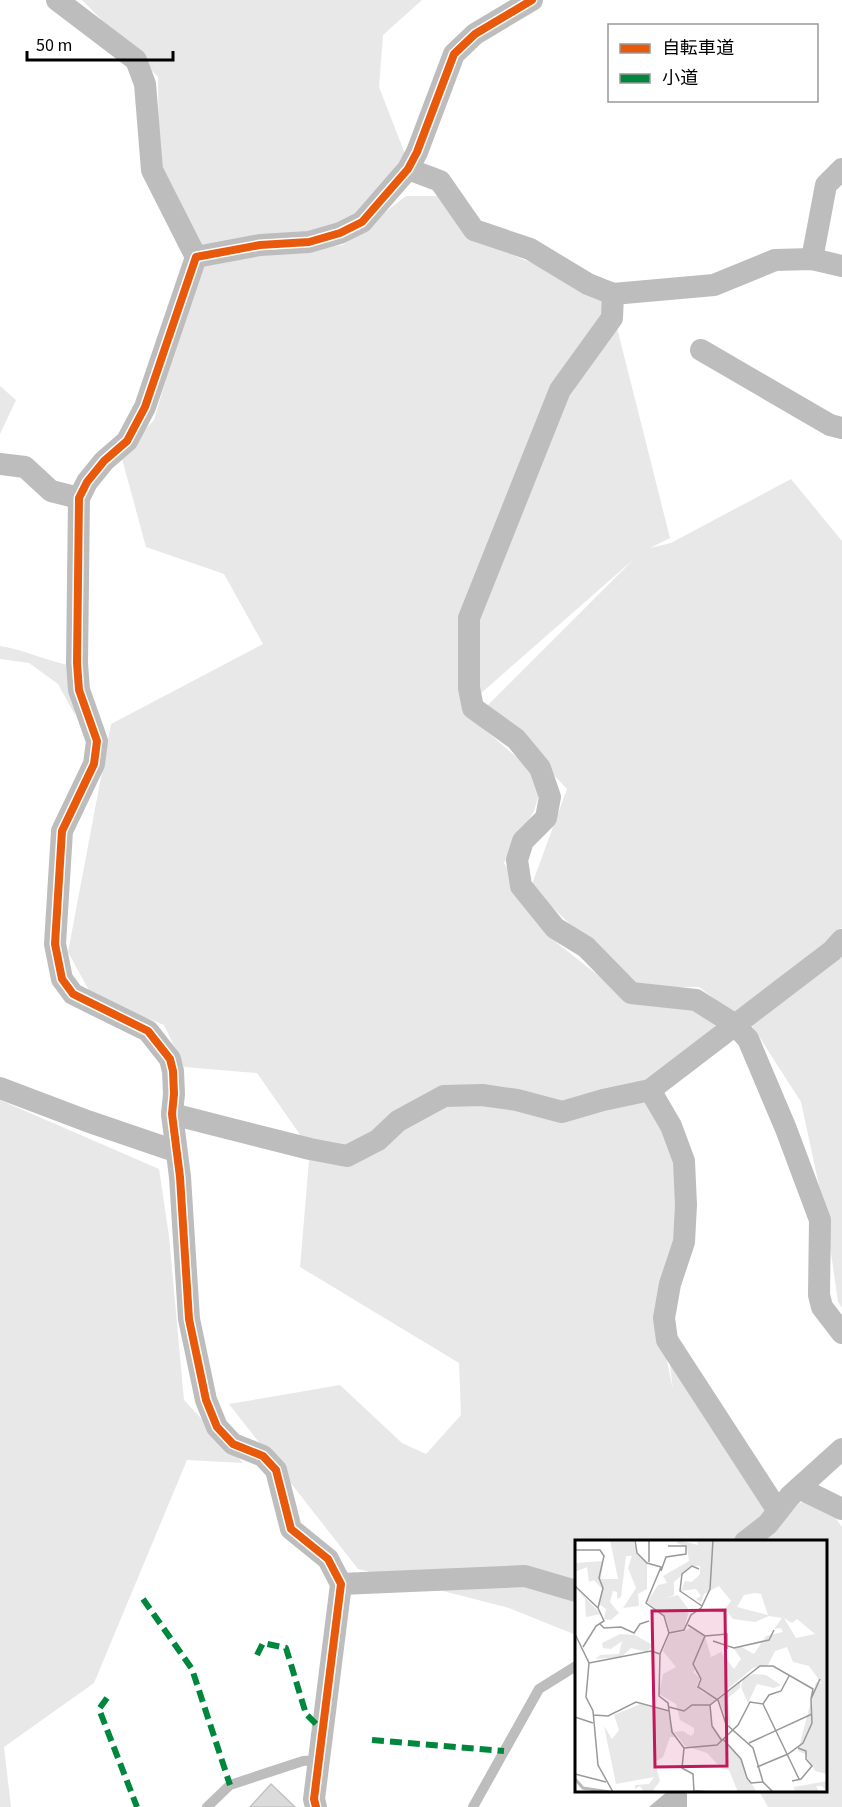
<svg xmlns="http://www.w3.org/2000/svg" width="842" height="1807" font-family="'Source Sans 3','Noto Sans JP',sans-serif">
<style>
.green{fill:#e8e8e8}
.water{fill:#bababa}
.building{fill:#dbdbdb;stroke:#c3c3c3;stroke-width:1.5}
.lines{fill:none;stroke-linecap:round;stroke-linejoin:round}
.lane{stroke:#bdbdbd;stroke-width:10}
.street{stroke:#bdbdbd;stroke-width:22}
.quiet{stroke:#00873e;stroke-width:6;stroke-dasharray:12 6;stroke-linecap:butt}
.cycleway-casing{stroke:#fff;stroke-width:11}
.cycleway{stroke:#e8590c;stroke-width:8}
.inset-river{fill:none;stroke:#bababa;stroke-width:3}
.inset-road{fill:none;stroke:#999;stroke-width:1.5}
.view{fill:#c2185b;fill-opacity:0.15;stroke:#c2185b;stroke-width:3}
.inset-edge{fill:none;stroke:#000;stroke-width:3}
</style>
<rect width="100%" height="100%" fill="#fff"/>
<g class="green">
<path d="M82,0h340l-39,35 -4,52 26,67 -44,59 -42,18 -118,14 -42,-84 -1,-84z"/>
<path d="M406,196h33l39,44 131,56 61,242 -20,10 21,-5 120,-64 51,62v387l-20,19 -89,66 -34,-26h-63l-105,-100 36,-98 -79,-84 146,-146 -172,151 59,51 21,24 -8,26 -30,52 43,72 81,64 66,5 25,21 -69,65 35,99 -22,152 10,49 -6,-50 110,168 44,-10 21,29v280h-74l-9,-16 67,-1v-248h-250v93l-67,-27 -151,-39 -129,-165 111,-19 62,58 24,11 35,-39 -2,-52 -159,-96 10,-118 -53,-76 -73,-6 -20,-42 -72,-29 -24,-44 43,-228 152,-80 -39,-70 -78,-27 -25,-92 33,-35 47,-160 142,-15z"/>
<path d="M0,386l16,14 -16,34z"/>
<path d="M0,646c25,4 47,15 72,20l3,49 -17,-31 -29,-21 -29,-4z"/>
<path d="M842,952v356l-4,-6 -12,-84 -25,-116 -52,-81z"/>
<path d="M0,1100l159,69 10,67 15,164 59,63 -56,-3 -93,223 -90,64 7,60h-11z"/>
</g>
<path class="water" d="M668,1791h17l2,1v15h-38z"/>
<path class="building" d="M271,1784l24,23h-45z"/>
<g class="lines">
<g class="lane">
<path d="M207,1807l23,-22 73,-24 16,-1"/>
<path d="M473,1807l66,-118 37,-23"/>
</g>
<g class="street">
<path d="M57,0l79,60 9,24 7,86 44,87"/>
<path d="M408,169l32,12 34,49 56,19 58,35 25,10 101,-9 61,-25 37,-1 30,7"/>
<path d="M812,259l14,-74 16,-16"/>
<path d="M613,294l-1,24 -52,72 -91,228v70l4,20 43,31 24,29 10,29 -4,21 -23,23 -6,19 4,26 34,42 31,19 45,46 65,7 38,24 14,15 38,90 34,91 -1,75 3,12 20,26"/>
<path d="M701,350l129,75 12,3"/>
<path d="M0,464l25,3 26,24 28,7"/>
<path d="M0,1088l87,33 88,30"/>
<path d="M650,1090l21,36 13,35 2,44 -2,37 -14,42 -6,34 3,22 111,171"/>
<path d="M172,1114l138,35 37,7 31,-16 20,-19 46,-25 38,-1 35,5 45,12 41,-12 47,-10 182,-139 10,-11"/>
<path d="M799,1488l43,21"/>
<path d="M745,1542l23,-18 22,-28 52,-47"/>
<path d="M341,1584l184,-8 51,15"/>
<path d="M316,1807l-2,-8 27,-215 -13,-25 -37,-30 -15,-59 -13,-14 -30,-12 -16,-17 -11,-27 -17,-81 -9,-142 -8,-63 2,-20 -1,-23 -3,-12 -22,-28 -75,-37 -11,-15 -7,-35 7,-113 32,-67 3,-23 -18,-51 -2,-27 2,-165 8,-16 17,-21 23,-20 18,-34 51,-150 64,-12 49,-3 31,-9 22,-11 46,-53 9,-17 37,-98 21,-20 57,-34"/>
</g>
<g class="quiet">
<path d="M143,1599l49,70 38,116"/>
<path d="M257,1655l6,-12 23,5 20,66 17,17"/>
<path d="M107,1698l-8,11 38,98"/>
<path d="M372,1740l132,11"/>
</g>
<g class="cycleway-casing">
<path id="cycleway" d="M316,1807l-2,-8 27,-215 -13,-25 -37,-30 -15,-59 -13,-14 -30,-12 -16,-17 -11,-27 -17,-81 -9,-142 -8,-63 2,-20 -1,-23 -3,-12 -22,-28 -75,-37 -11,-15 -7,-35 7,-113 32,-67 3,-23 -18,-51 -2,-27 2,-165 8,-16 17,-21 23,-20 18,-34 51,-150 64,-12 49,-3 31,-9 22,-11 46,-53 9,-17 37,-98 21,-20 57,-34"/>
</g>
<use href="#cycleway" class="cycleway"/>
</g>
<g transform="translate(575 1540)">
<rect width="252" height="252" fill="#fff"/>
<path d="M35,0h23l4,13 10,11v25l-9,5 1,12 -16,2 13,-20 -8,-20 4,-12h-6l-5,41 -4,2v-7l-4,-1 -3,11 9,11 -8,7 -7,-1 2,-10 -7,-5 3,-15 -8,-9 -5,2 -2,-15 -12,5v-14l1,5 27,-2 -2,18h17zM103,0l20,5 -1,-5h130v234l-12,-3 -10,-17 -7,-3 18,-69 6,2 -13,-18 -16,-4 -6,-15 -12,4 -7,14 -15,3 -36,30 -18,-11 3,-8 -7,-7 3,-4 -5,4 7,6 -3,7 4,6 15,8 -6,6 1,21 31,34 5,17 10,15h-19l-9,-22 -7,-1 -15,-16 -22,-7 -11,-14 9,-1 8,5 3,-3v-5l-14,-8 -4,-16 -17,-10 4,-20 13,-7 -13,-16 7,-17 12,-2 8,-4 15,8 6,21 10,-5 13,17 7,-10 -7,-10 6,-3 14,8 12,-18 17,-4 -2,-4 -7,1 8,-11 -13,-2 -14,6 -22,-3 -8,-10 6,-8 -12,-15 -15,8 -3,9 -5,-4 5,-3 -5,-7 -15,2 4,-10 7,1 8,-8v-8h-8l-18,16v13l-8,3 12,-3 11,15 -5,19 -14,3 -4,-14 -19,-16 11,-17 9,-2 -4,-7 26,-15 -2,-14 -10,-4zM180,53l6,1 7,21 -31,-8 7,-12zM209,78l8,5 5,-4 18,15 -19,4zM0,47l26,27 -15,3 -1,-18zM45,94l15,1 19,11 -8,6 -15,-4 -10,9 -25,2 4,-4 19,-1 3,-13 -11,8 -8,-1 -1,-5zM178,134l13,1 15,10 -7,3 -17,-4 -9,19 -7,-16 2,-8zM165,141v7l-12,10 3,31 -13,-31zM65,164l28,8 7,25h-5l-7,20 -8,5 5,19 -8,11h-8l-4,-6 -5,3v-4l14,-1 5,-7 -38,7 -12,-58 8,13 7,-9 -5,-15zM252,241v11l-5,-6h-6l3,6h-24l-1,-5z" fill="#e8e8e8" fill-rule="evenodd"/>
<path class="inset-river" d="M0,239l8,9 27,4"/>
<path class="inset-road" d="M60,0l2,13 10,10 14,4 -15,36 18,13 5,17M74,0v22M0,10h25l4,6 -5,22 4,10 -5,20 6,13 -8,5 -13,21M124,29l-7,-3 -10,8 -2,17 22,15M86,31l5,-14 20,-3v-8h-18M0,46l23,22M25,84l4,4 17,-1 13,6 6,-9 9,-3M113,85l17,11 22,-2v15M0,94l14,29 -3,34 7,14 5,54 15,27M130,96l-12,28 8,15 -3,8 20,13 8,24 27,24 10,34 10,10M138,101l21,7 35,-8 5,-10M14,123l62,-12 9,3M188,164l36,75M135,165l2,21 10,15M94,167l15,4 8,-6h18l50,-39h13l40,23 -2,10M19,175l14,1 28,-14 33,9M0,177l18,6M148,199l18,20 6,19 4,5 12,-1M174,203l63,-29M109,208l33,-3 21,-20 12,-23 13,2 6,-9 12,-4 8,-15M182,227l31,-13 15,-11 9,-20 -1,-24 9,-20M0,234l31,8M217,241l9,-2 11,-13 -6,-7v-8l-8,-3M119,251l18,1M119,252l-1,-18 -11,-6 2,-20 -12,-16 -4,-29 -9,-7 1,-42 9,-21 15,-3 7,-15 10,-7 9,-19 3,-49"/>
<path class="view" d="M150,70l2,156 -72,1 -3,-156z"/>
<rect width="252" height="252" class="inset-edge"/>
</g>
<rect x="608" y="24" width="210" height="78" fill="#ffffff" stroke="#999999" stroke-width="1.5"/>
<rect x="620" y="44" width="30" height="9" fill="#e8590c" stroke="#999999" stroke-width="1.5"/>
<text x="662" y="54" font-size="18" fill="#000000">自転車道</text>
<rect x="620" y="74" width="30" height="9" fill="#00873e" stroke="#999999" stroke-width="1.5"/>
<text x="662" y="84" font-size="18" fill="#000000">小道</text>
<path d="M27 51v9h146v-9" fill="none" stroke="#000000" stroke-width="3"/>
<text x="36" y="51" font-size="18" fill="#000000" stroke="#ffffff" stroke-width="4.5" paint-order="stroke">50 m</text>
</svg>
